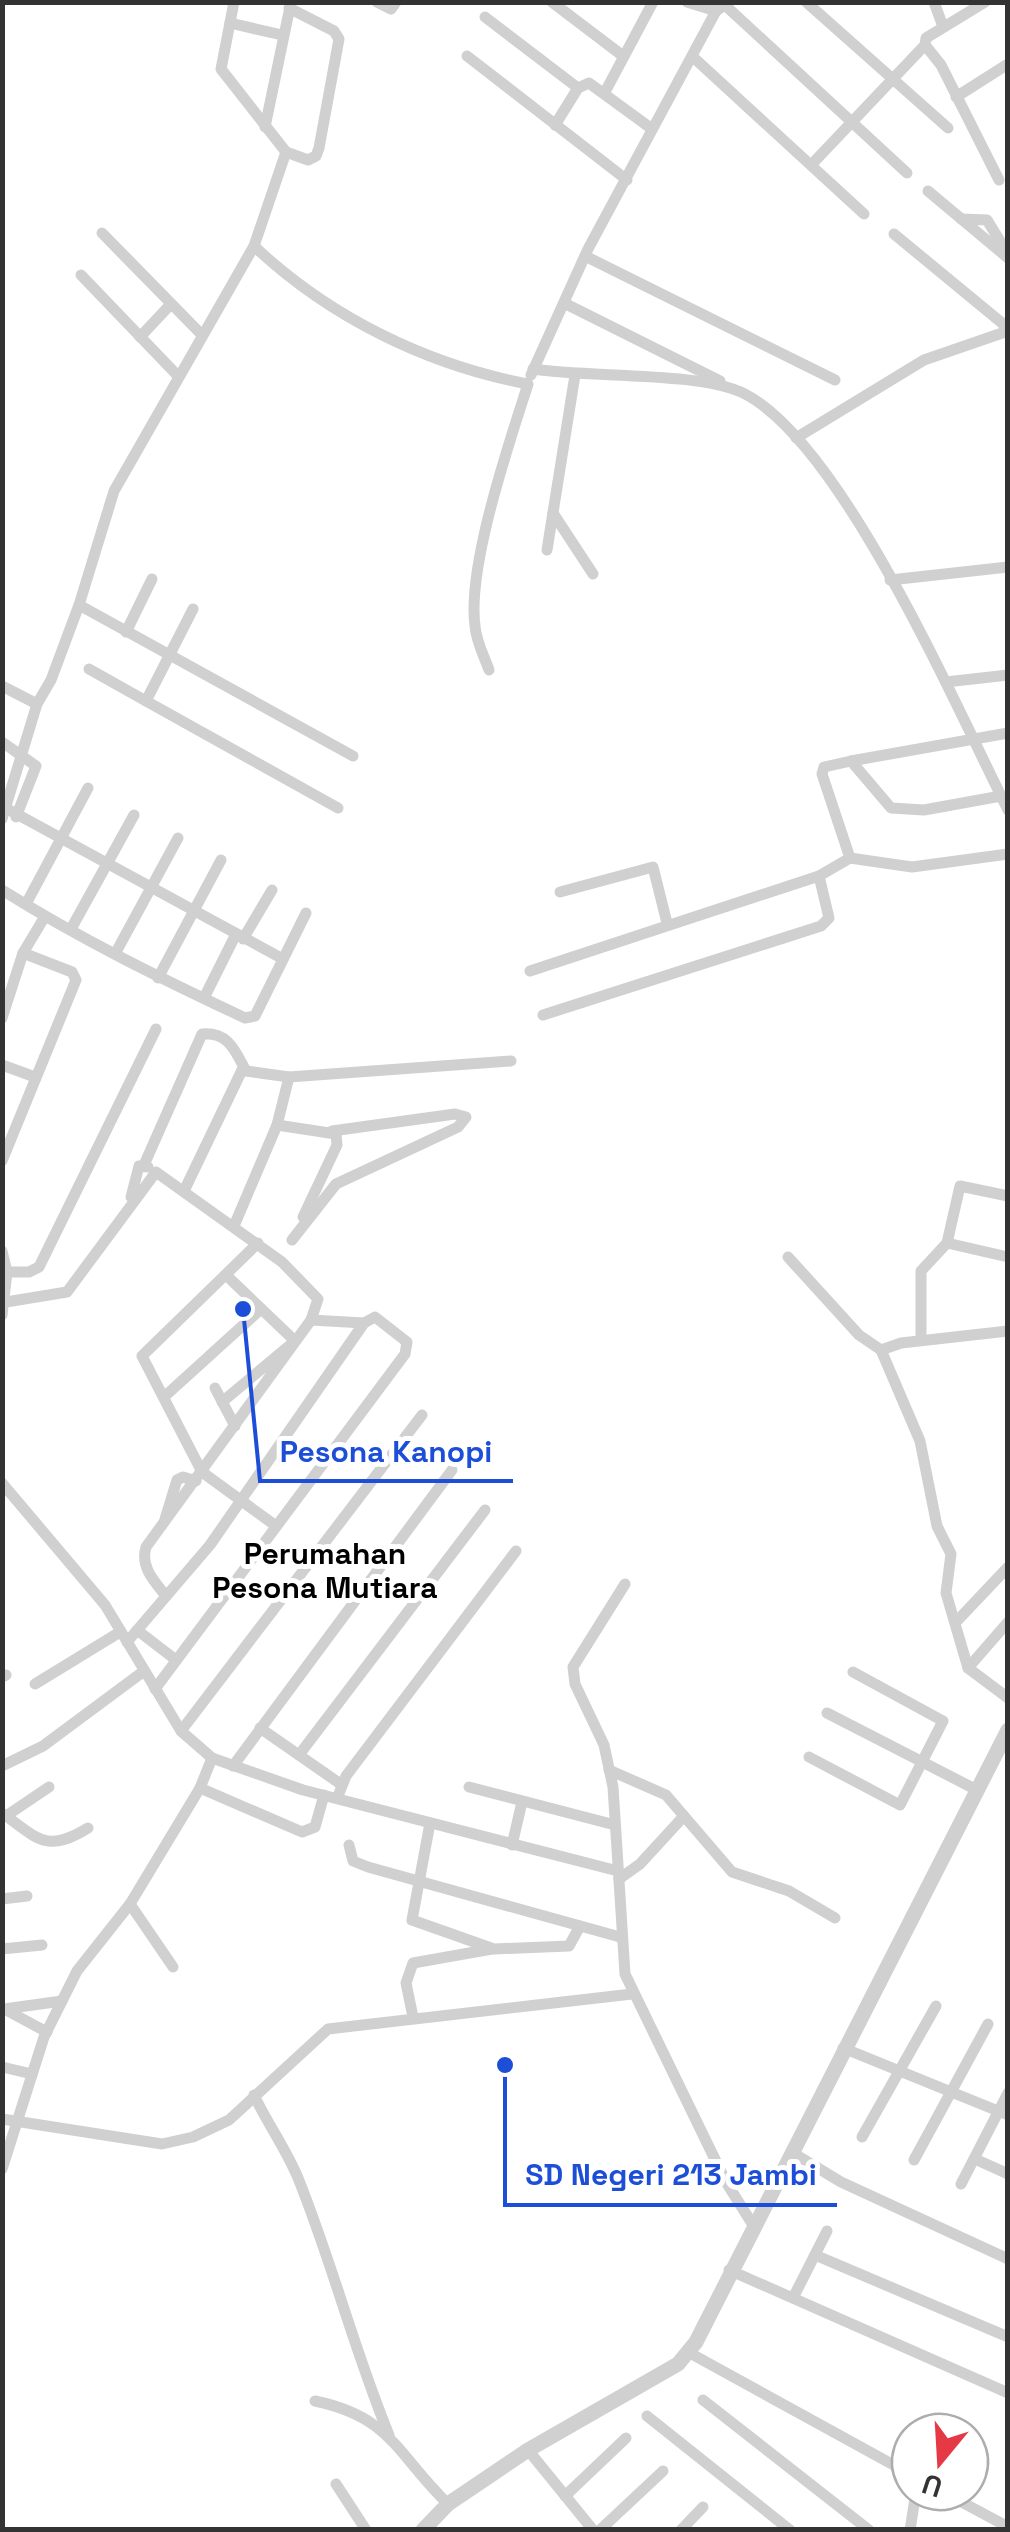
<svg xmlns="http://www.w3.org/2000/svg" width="1010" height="2532" font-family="'Space Grotesk',sans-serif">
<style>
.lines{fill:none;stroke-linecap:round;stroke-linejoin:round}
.minor{stroke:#d0d0d0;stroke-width:11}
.tertiary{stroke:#d0d0d0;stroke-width:15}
.labels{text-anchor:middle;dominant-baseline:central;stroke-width:10;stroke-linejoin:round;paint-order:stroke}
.neighbourhood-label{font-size:30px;font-weight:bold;fill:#000;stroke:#fff}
.leader{fill:none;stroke:#1d4ed8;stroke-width:4}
.callout-dot{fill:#1d4ed8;stroke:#fff;stroke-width:4}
.callout-label{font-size:30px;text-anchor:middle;font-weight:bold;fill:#1d4ed8;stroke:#fff;stroke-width:10;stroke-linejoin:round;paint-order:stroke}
</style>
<rect width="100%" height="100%" fill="#fff"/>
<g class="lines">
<g class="minor">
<path d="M234,2l-13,67 65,83 22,8 8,-4 3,-8 20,-109 -5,-8 -45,-23"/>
<path d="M377,2l14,7 5,-7"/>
<path d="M552,2l71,54"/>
<path d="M687,2l29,9"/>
<path d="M806,2l142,126"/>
<path d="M934,2l8,22"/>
<path d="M727,7l180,166"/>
<path d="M485,17l93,71"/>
<path d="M230,23l52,12"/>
<path d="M925,45l16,20 58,115"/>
<path d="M467,56l160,124"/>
<path d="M693,57l171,157"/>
<path d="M605,92l48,-90"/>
<path d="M956,97l52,-33"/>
<path d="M555,125l23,-37 11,-5 63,46"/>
<path d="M265,127l26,-125"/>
<path d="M813,163l112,-118 1,-7 59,-36"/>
<path d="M928,191l80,67"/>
<path d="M961,219l26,1 21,34"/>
<path d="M102,233l100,102"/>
<path d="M894,234l114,94"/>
<path d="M254,246c75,71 173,119 274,138 -19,60 -61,182 -53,242 1,15 9,30 14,44"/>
<path d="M585,256l250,124"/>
<path d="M81,275l97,101"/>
<path d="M564,303l156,78"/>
<path d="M140,337l30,-32"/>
<path d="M533,369c55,9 168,2 212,25 98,51 211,313 263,416"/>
<path d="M531,375l57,-126 128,-238 13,-9"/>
<path d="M796,438l128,-78 84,-29"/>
<path d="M553,513l40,61"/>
<path d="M547,550l28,-175"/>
<path d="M890,580l118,-13"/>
<path d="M79,605l274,151"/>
<path d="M193,609l-47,92 192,107"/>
<path d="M126,632l26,-53"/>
<path d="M89,669l57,32"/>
<path d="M946,682l62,-7"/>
<path d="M2,686l35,18"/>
<path d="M2,742l34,24 -20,51"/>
<path d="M851,761l-27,6 -2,7 28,84 62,9 96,-13"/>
<path d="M1001,796l-77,14 -33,-2 -40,-47 157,-28"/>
<path d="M2,806l281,153"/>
<path d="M2,819l35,-115 14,-24 28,-75 35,-114 140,-245 32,-94"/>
<path d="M2,890c78,49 160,89 243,128l10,-2 51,-103"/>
<path d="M560,892l93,-25 14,56"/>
<path d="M26,904l62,-116"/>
<path d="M71,929l63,-114"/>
<path d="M243,939l29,-49"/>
<path d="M115,954l63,-116"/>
<path d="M530,971l289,-95 31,-18"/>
<path d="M158,978l63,-118"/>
<path d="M204,998l32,-64"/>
<path d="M543,1015l278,-89 8,-8 -10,-42"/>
<path d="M2,1018l21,-65 21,-35"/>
<path d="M2,1065l33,12"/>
<path d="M277,1125l59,9 1,11 -34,72"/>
<path d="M2,1161l74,-181 -4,-8 -49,-19"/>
<path d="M144,1165l58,-131c27,-2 33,17 44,37l43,6"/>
<path d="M184,1191l59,-123"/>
<path d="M131,1197l8,-31 9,1"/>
<path d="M234,1226l43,-101 12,-48 222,-16"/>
<path d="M292,1240l44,-56 122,-57 8,-10 -11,-3 -123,17"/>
<path d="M258,1243l-116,113 60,116 74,54"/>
<path d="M947,1243l61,14"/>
<path d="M2,1251l5,21 -5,43"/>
<path d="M788,1257l71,78 22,15"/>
<path d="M7,1272h22l10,-5 117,-238"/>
<path d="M6,1302l61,-10 89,-120 126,90 36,37 -7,21"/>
<path d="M1008,1331l-107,12 -20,7 39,91 17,85 14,28 -5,39 22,75 40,30"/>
<path d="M921,1340v-69l26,-28 13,-57 48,10"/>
<path d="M215,1388l20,38"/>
<path d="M164,1397l97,-88"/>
<path d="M222,1402l73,-61 -68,-65"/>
<path d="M2,1483l103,122 76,126 31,27 91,32 315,81"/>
<path d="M165,1519l12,-39 6,-3 13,4"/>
<path d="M625,1584l-52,83 2,17 29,61 9,42 12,187 101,208 27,43"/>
<path d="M166,1596c-12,-15 -26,-29 -20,-49l165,-227 53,3"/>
<path d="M956,1622l52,-55"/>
<path d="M137,1630l39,30"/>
<path d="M127,1642l83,-97 154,-222 11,-6 32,25 -2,12 -250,335"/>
<path d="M968,1668l40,-46"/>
<path d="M2,1677l4,-2"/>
<path d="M35,1684l85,-52"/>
<path d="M827,1713l148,76"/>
<path d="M260,1728l82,57"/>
<path d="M181,1731l241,-316"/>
<path d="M299,1755l186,-245"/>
<path d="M809,1757l91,48 43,-84 -90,-49"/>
<path d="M2,1766l41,-20 101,-75"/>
<path d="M233,1766l219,-296"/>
<path d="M609,1770l57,25 66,77 57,19 46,27"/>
<path d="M469,1787l146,38"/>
<path d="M200,1788l102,44 13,-5 9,-32"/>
<path d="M338,1796l8,-20 170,-225"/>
<path d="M2,1813c37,27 45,40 86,15"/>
<path d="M6,1816l43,-29"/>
<path d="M430,1823l-18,97 82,29 75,-3 11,-20"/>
<path d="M349,1845l4,16 15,6 252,70"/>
<path d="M512,1845l10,-43"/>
<path d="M619,1879l21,-15 44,-48"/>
<path d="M2,1899l25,-3"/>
<path d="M130,1904l43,63"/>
<path d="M2,1949l40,-4"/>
<path d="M4,2009l58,-8"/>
<path d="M6,2010l41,22"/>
<path d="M413,2017l-7,-34 7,-20 79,-14"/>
<path d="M843,2048l165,67"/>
<path d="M2,2067l30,7"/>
<path d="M254,2095c13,28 32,54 44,83 34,84 56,172 91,257"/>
<path d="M2,2119l160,25 31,-7 36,-17 99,-91 304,-35"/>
<path d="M862,2137l74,-131"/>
<path d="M793,2153l48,29 167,77"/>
<path d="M975,2159l33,15"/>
<path d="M914,2160l74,-136"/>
<path d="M2,2169l42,-132 33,-66 53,-67 70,-116 12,-30"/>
<path d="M961,2184l47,-91"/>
<path d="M815,2255l193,82"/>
<path d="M729,2270l279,123"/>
<path d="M794,2296l33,-65"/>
<path d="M688,2352l222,122"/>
<path d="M703,2400l166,130"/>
<path d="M315,2401c77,16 82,54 133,103"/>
<path d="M647,2416l143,114"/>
<path d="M528,2450l65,80"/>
<path d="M336,2484l30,46"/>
<path d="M943,2492l65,35"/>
<path d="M565,2496l61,-58"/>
<path d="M600,2530l63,-59"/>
<path d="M681,2530l22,-23"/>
<path d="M910,2530l6,-38"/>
</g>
<path class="tertiary" d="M423,2530l25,-26 80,-54 150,-86 18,-22 312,-612"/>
</g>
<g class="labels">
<g class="neighbourhood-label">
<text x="325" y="1553">Perumahan<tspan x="325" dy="34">Pesona Mutiara</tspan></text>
</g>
</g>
<path class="leader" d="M243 1309L260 1481H513M505 2065L505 2205H837"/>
<g class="callout-dot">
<circle cx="243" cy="1309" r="10"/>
<circle cx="505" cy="2065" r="10"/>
</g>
<g class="callout-label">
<text x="386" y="1462">Pesona Kanopi</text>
<text x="671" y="2185">SD Negeri 213 Jambi</text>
</g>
<rect width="1010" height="2532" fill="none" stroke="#333333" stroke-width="10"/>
<g transform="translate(940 2462) rotate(198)"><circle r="48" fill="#ffffff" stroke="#adadad" stroke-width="2.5"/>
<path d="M0-8L18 38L0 25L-18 38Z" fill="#e63946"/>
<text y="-15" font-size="28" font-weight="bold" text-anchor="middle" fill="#333333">U</text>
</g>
</svg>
